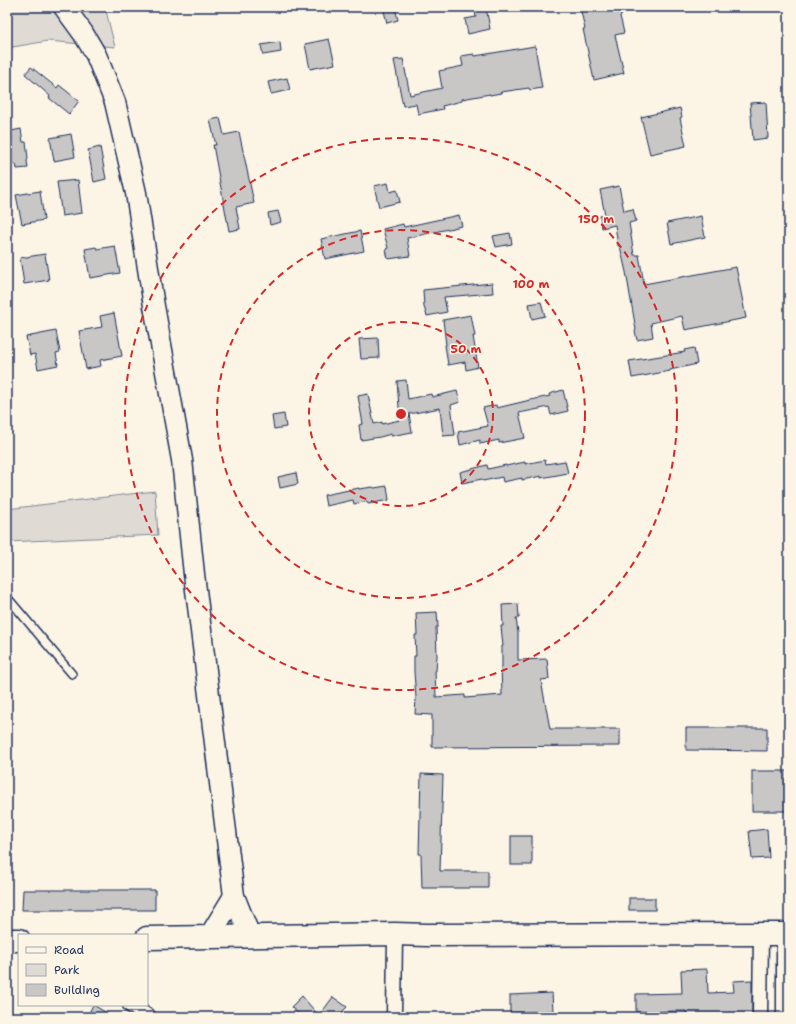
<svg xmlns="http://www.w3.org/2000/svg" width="796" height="1024" font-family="'Shantell Sans',sans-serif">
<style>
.green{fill:#dfdbd4;stroke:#7d8599}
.building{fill:#c8c7c6;stroke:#1b2f5e}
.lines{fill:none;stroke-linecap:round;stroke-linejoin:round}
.lane-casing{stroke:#1b2f5e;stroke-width:10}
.street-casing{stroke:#1b2f5e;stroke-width:17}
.secondary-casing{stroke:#1b2f5e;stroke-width:23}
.primary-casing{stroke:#1b2f5e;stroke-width:25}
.lane{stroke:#fcf5e5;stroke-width:7}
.street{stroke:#fcf5e5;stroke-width:14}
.secondary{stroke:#fcf5e5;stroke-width:20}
.primary{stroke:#fcf5e5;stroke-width:22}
.ring{fill:none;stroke:#d62828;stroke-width:2;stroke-dasharray:7 5}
.centre{fill:#d62828;stroke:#fcf5e5;stroke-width:2}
.ring-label{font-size:12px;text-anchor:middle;font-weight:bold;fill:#d62828;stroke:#fcf5e5;stroke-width:3;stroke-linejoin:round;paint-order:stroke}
</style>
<rect width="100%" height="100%" fill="#fcf5e5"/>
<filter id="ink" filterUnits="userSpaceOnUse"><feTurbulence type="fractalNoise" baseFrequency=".025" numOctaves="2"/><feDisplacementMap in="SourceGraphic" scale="8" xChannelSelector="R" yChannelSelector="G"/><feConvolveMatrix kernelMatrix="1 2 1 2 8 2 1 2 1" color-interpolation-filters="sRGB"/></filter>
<g filter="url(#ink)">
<g class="green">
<path d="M7,7h98l10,40 -67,-6 -41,7z"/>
<path d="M155,491l3,44 -151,7v-33z"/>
</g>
<g class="building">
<path d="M383,7h12l3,13 -11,3z"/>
<path d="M486,7l4,22 -22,5 -3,-15 11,-2 -1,-8z"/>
<path d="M580,7h40l2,8 -2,1 4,17 -9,2 9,38 -30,7 -11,-51h2z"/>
<path d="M329,39l6,25 -25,5 -5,-25z"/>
<path d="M280,42l1,10 -18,3 -2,-10z"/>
<path d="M535,46l7,42 -12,2 -1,-2 -28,4v1l-11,2v-1l-28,5v2l-20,5 1,3 -25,5 -2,-10 -13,2 -9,-46 9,-1 7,36 32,-7 -3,-17 24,-5 -2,-10 13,-2 1,2z"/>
<path d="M31,67l26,21 2,-3 20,16 -10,13 -20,-16 1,-2 -25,-22z"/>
<path d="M287,78l3,12 -19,4 -3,-12z"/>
<path d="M766,102l2,36 -15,2 -3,-37z"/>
<path d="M680,108l2,9 -2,1 6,28 -36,8 -9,-37z"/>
<path d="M220,118l4,17 15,-3 15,71 -18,4 4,22 -11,2 -16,-86h3l-6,-25z"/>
<path d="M21,129l2,13h3l2,16 -1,3 1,7 -11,1 -1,-5 -9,1v-25h5l-1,-9z"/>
<path d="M71,134l4,23 -21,4 -4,-23z"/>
<path d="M100,147l6,32 -12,3 -6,-32z"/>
<path d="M78,180l4,33 -20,3 -5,-34z"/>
<path d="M388,183l2,9 7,-2 3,12 -21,5 -5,-21z"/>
<path d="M619,186l5,25 9,-2 3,12 -7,2 5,32h5l5,29 92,-17 10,51 -61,12 -3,-14 -31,7 2,14 -16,3 -2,-9 1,-1 -10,-58 -6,-26h-2l-3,-21 -13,3 -2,-12 5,-1 -5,-25z"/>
<path d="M40,191l4,29 -22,4 -6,-29z"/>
<path d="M278,211l3,11 -11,3 -2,-12z"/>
<path d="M459,215l3,11 -55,12 3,18 -22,3 -2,-10 2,-1 -5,-19 20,-5 1,3z"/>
<path d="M701,216l4,21 -34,7 -4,-21z"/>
<path d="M360,231l4,20 -39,8 -4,-20z"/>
<path d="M510,233l2,11 -16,3 -3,-11z"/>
<path d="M115,246l5,27 -30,5 -5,-29 11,-2 1,2z"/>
<path d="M45,254l4,26 -25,4 -4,-26z"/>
<path d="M492,283l1,10 -49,4 3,15 -20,4 -3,-9 -1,-17z"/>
<path d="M541,302l4,14 -13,3 -3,-15z"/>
<path d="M114,313l8,43 -22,4 1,6 -15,3 -7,-38 23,-4 -2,-11z"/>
<path d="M471,315l4,21h-2l5,31 -12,3 -1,-8 -17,3 -3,-20h1l-3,-25z"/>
<path d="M56,331l4,21 -4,1 2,12 -20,4 -3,-15 -5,1 -4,-18z"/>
<path d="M378,338l1,20 -18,1 -2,-20z"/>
<path d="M694,348l3,16 -27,6v1l-38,7 -3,-17 56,-9 -1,-2z"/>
<path d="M406,380l2,19 23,-5 1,3 25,-6 3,11 -9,3 4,30 -12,1 -3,-28 -31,6 3,18 -21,4v-2l-11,3 -19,3 -2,-15 4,-1 -5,-28 10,-2 6,30 8,-2v2l18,-4 -3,-39z"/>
<path d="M563,390l5,21 -17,4 -2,-8 -30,6 6,25 -26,5v-3l-19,4v-4l-20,5 -2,-13 30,-6 -5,-18 13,-3 1,3 29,-7 24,-5 -1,-2z"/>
<path d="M284,414l2,13 -12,2 -2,-13z"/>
<path d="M545,460l1,4 19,-3 3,12 -27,5v-2l-19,4v-2l-19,4 -1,-5 -19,4 -1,-2 -20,4 -2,-11 27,-7 1,4 18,-4v1l19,-4v2z"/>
<path d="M296,473l2,11 -18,4 -2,-11z"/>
<path d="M387,486l2,14 -21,4 -1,-3 -13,3 -1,-4 -27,6 -2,-11 35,-7v1l14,-2 1,1z"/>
<path d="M518,604l1,14h-3l2,15v27l29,-1 2,20 -8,1 9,49h70v17l-188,1v-32l-17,-1 1,-16 -2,-26v-16h2l-1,-21h2l-1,-22 21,-1 1,15h-2l1,29 -1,15h-1l1,26 29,-2v3l37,-3 -1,-28h1v-21h1l-2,-20h2l-1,-21z"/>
<path d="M686,728h81v23l-81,-1z"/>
<rect x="752" y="771" width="37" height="40"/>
<path d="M421,774l22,1 -3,96h48v17h-66l-1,-34h-2z"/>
<path d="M767,829l2,29 -17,1 -3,-28z"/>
<rect x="511" y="836" width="21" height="29"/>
<path d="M23,890h132v20h-133z"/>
<rect x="629" y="898" width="26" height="12"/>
<path d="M707,969l1,24 26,-1 -1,-11 19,-1v37h-66v-6l-50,1v-18l46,-1 -1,-23z"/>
<path d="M552,993l1,18 -43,2v-18z"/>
<path d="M302,996l17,20 14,-19 14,10 -10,10h-35l-11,-10z"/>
<path d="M93,1005l21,12h-27z"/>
</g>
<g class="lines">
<g class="lane-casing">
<path id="lane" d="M7,597l65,77"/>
</g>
<g class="street-casing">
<g id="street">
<path d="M784,934v83"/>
<path d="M130,1005l19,12"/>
<path d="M394,1017l1,-83"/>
<path d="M760,1017l1,-82"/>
</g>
</g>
<g class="secondary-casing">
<g id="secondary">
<path d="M64,7l19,26 13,22 19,47 21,91 18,113 28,154 12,114 40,322 16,40"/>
<path d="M209,937l25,-41"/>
</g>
</g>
<g class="primary-casing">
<g id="primary">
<path d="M147,938l248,-4 32,1 362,-1"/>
<path d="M7,940h12"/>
</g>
</g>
<use href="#lane" class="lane"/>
<use href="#street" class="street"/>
<use href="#secondary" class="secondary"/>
<use href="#primary" class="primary"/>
</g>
</g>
<g class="ring">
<circle cx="401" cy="414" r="92"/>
<circle cx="401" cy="414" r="184"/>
<circle cx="401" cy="414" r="276"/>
</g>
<circle cx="401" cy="414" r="6" class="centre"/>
<g class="ring-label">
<text x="596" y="223">150 m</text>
<text x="531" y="288">100 m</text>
<text x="466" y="353">50 m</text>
</g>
<rect width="796" height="1024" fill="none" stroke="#fcf5e5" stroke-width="24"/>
<rect x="12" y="12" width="772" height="1000" fill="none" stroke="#1b2f5e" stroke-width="1.5" filter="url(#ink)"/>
<rect x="18" y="934" width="130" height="72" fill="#fcf5e5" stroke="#a2a6af"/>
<rect x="26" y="947" width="20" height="6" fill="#fcf5e5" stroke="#a2a6af"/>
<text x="54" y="954" font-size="12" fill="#1b2f5e">Road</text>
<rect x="26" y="964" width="20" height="12" fill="#dfdbd4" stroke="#a2a6af"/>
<text x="54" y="974" font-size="12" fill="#1b2f5e">Park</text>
<rect x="26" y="984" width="20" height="12" fill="#c8c7c6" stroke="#a2a6af"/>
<text x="54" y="994" font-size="12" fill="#1b2f5e">Building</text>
</svg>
